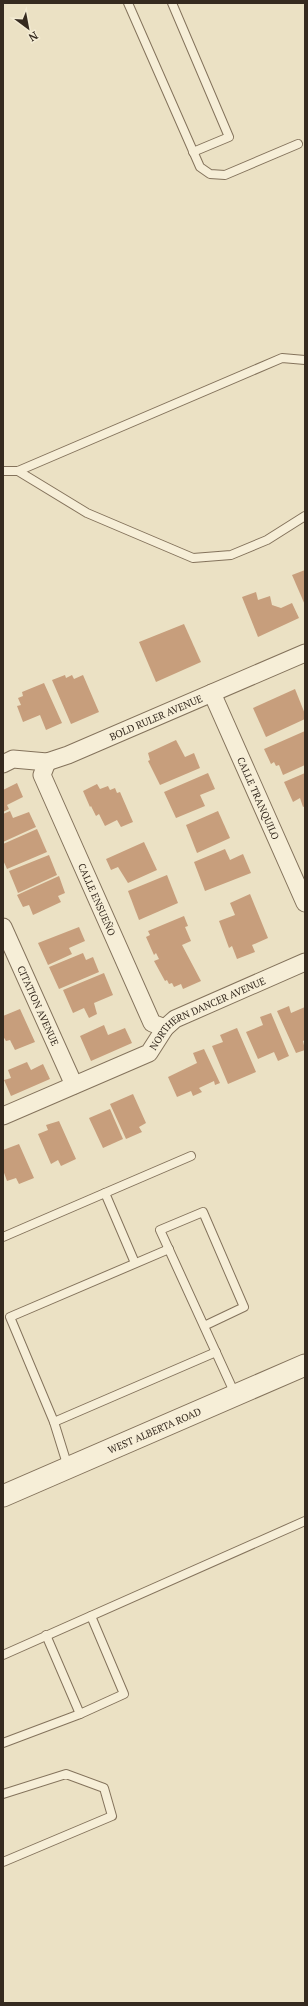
<svg xmlns="http://www.w3.org/2000/svg" width="308" height="2006" font-family="'PT Serif',serif">
<style>
.building{fill:#c79e7c}
.lines{fill:none;stroke-linecap:round;stroke-linejoin:round}
.service-casing{stroke:#84735c;stroke-width:10}
.minor-casing{stroke:#84735c;stroke-width:19}
.tertiary-casing{stroke:#84735c;stroke-width:23}
.service{stroke:#f6eed7;stroke-width:8}
.minor{stroke:#f6eed7;stroke-width:17}
.tertiary{stroke:#f6eed7;stroke-width:21}
.labels{text-anchor:middle;dominant-baseline:central;stroke-width:4;stroke-linejoin:round;paint-order:stroke}
.street-label{font-size:10px;fill:#352a1f;stroke:#f3ebd3}
</style>
<rect width="100%" height="100%" fill="#ebe1c4"/>
<g class="building">
<path d="M305,570v35l-13,-30z"/>
<path d="M256,592l2,8 12,-4 2,9 9,3 11,-5 7,15 -41,19 -16,-40z"/>
<path d="M184,624l17,38 -45,20 -17,-40z"/>
<path d="M65,675l1,3 6,-3 2,4 9,-4 16,37 -28,12 -19,-44z"/>
<path d="M44,683l18,40 -16,7 -6,-15 -17,7 -6,-16 4,-1 -3,-7 5,-2 -1,-4z"/>
<path d="M295,689l10,25v5l-39,18 -13,-29z"/>
<path d="M305,731v34l-22,10 -4,-10 -3,1 -2,-4 -3,2 -7,-15z"/>
<path d="M176,740l9,17 9,-4 6,15 -40,17 -12,-24 2,-1 -2,-7z"/>
<path d="M208,773l7,16 -15,6 5,11 -29,12 -12,-26z"/>
<path d="M305,773v33l-2,1 -3,-9 -7,4 -9,-20z"/>
<path d="M17,783l6,14 -16,8 2,4 -6,3v-22z"/>
<path d="M97,784l3,5 8,-3 2,4 5,-2 2,5 3,-1 13,30 -12,5 -4,-7 -12,6 -6,-12 -3,2 -5,-10 -1,1 -7,-16z"/>
<path d="M10,811l3,7 16,-6 7,15 -33,15v-28z"/>
<path d="M218,811l12,27 -33,15 -11,-28z"/>
<path d="M37,829l10,23 -40,17 -4,-9v-16z"/>
<path d="M144,842l13,28 -29,13 -10,-16 -7,3 -5,-11z"/>
<path d="M225,849l5,11 13,-6 8,19 -46,18 -11,-29z"/>
<path d="M49,855l8,20 -39,18 -9,-22z"/>
<path d="M167,875l11,28 -39,17 -11,-29z"/>
<path d="M59,876l6,17 -7,3 3,6 -28,13 -4,-10 -6,2 -6,-12z"/>
<path d="M250,894l18,44 -16,7 3,7 -18,7 -5,-13 -3,2 -10,-27 16,-6 -5,-12z"/>
<path d="M184,916l4,10 -3,1 6,14 -9,4 19,36 -18,8 -2,-5 -7,3 -2,-4 -3,1 -2,-4 -2,1 -11,-20 5,-2 -3,-6 -2,2 -8,-18 4,-2 -2,-4z"/>
<path d="M79,927l6,14 -16,7 3,6 -24,11 -10,-22z"/>
<path d="M83,953l3,7 7,-3 6,15 -40,17 -10,-22z"/>
<path d="M104,973l9,22 -19,8 3,11 -8,4 -5,-10 -11,5 -10,-23z"/>
<path d="M289,1006l2,7 14,-6v33l-2,1 2,9 -9,3 -19,-42z"/>
<path d="M20,1009l15,33 -20,8 -5,-10 -4,1 -3,-5v-20z"/>
<path d="M271,1013l18,43 -11,5 -4,-9 -16,7 -12,-27 17,-7 -3,-8z"/>
<path d="M104,1025l4,10 17,-7 7,15 -41,18 -11,-25z"/>
<path d="M237,1028l19,44 -28,12 -16,-38 11,-4 -3,-7z"/>
<path d="M204,1049l16,34 -5,2 -1,-4 -15,7 3,4 -9,4 -2,-5 -14,6 -9,-20 29,-14 -4,-10z"/>
<path d="M27,1062l4,8 12,-6 7,15 -39,17 -7,-16 7,-2 -3,-8z"/>
<path d="M133,1094l13,29 -7,4 3,5 -16,7 -16,-35z"/>
<path d="M110,1109l13,30 -20,9 -14,-30z"/>
<path d="M59,1121l17,38 -15,7 -3,-6 -7,4 -13,-30 10,-4 -2,-5z"/>
<path d="M19,1144l15,34 -15,6 -3,-6 -9,3 -4,-11v-20z"/>
</g>
<g class="lines">
<g class="service-casing">
<g id="service">
<path d="M128,3l72,164 10,7 15,1 73,-31"/>
<path d="M172,3l57,134 -36,15"/>
<path d="M3,471h15l264,-113 23,2"/>
<path d="M18,471l69,42 106,45 38,-3 36,-15 38,-24"/>
<path d="M3,1237l102,-44"/>
<path d="M169,1249l-159,68 44,105 162,-70"/>
<path d="M135,1263l-30,-70 86,-37"/>
<path d="M204,1326l40,-19 -41,-95 -43,18 75,164"/>
<path d="M54,1422l14,45"/>
<path d="M46,1635l34,79 44,-20 -33,-78"/>
<path d="M3,1655l302,-134"/>
<path d="M3,1743l77,-29"/>
<path d="M3,1794l63,-20 38,14 8,28 -109,46"/>
</g>
</g>
<g class="minor-casing">
<g id="minor">
<path id="s1" d="M212,693l93,210"/>
<path id="s2" d="M47,762l-5,13 110,248 13,5"/>
<path id="s3" d="M3,764l10,-5 34,3 21,-7 237,-102"/>
<path id="s4" d="M3,927l71,158"/>
<path id="s5" d="M3,1116l146,-63 16,-25 10,-9 130,-57"/>
</g>
</g>
<g class="tertiary-casing">
<g id="tertiary">
<path id="s6" d="M3,1496l302,-131"/>
</g>
</g>
<use href="#service" class="service"/>
<use href="#minor" class="minor"/>
<use href="#tertiary" class="tertiary"/>
</g>
<g class="labels">
<g class="street-label">
<text stroke="none"><textPath href="#s3" startOffset="163">BOLD RULER AVENUE</textPath></text>
<text stroke="none"><textPath href="#s1" startOffset="115">CALLE TRANQUILO</textPath></text>
<text stroke="none"><textPath href="#s2" startOffset="150">CALLE ENSUEÑO</textPath></text>
<text stroke="none"><textPath href="#s4" startOffset="86">CITATION AVENUE</textPath></text>
<text stroke="none"><textPath href="#s5" startOffset="232">NORTHERN DANCER AVENUE</textPath></text>
<text stroke="none"><textPath href="#s6" startOffset="165">WEST ALBERTA ROAD</textPath></text>
</g>
</g>
<rect width="308" height="2006" fill="none" stroke="#352a1f" stroke-width="8"/>
<g transform="translate(28 28) rotate(148)" stroke="#f3ebd3" stroke-width="3" paint-order="stroke">
<path d="M0-3L7 15L0 10L-7 15Z" fill="#352a1f"/>
<text y="-6" font-size="11" font-weight="bold" text-anchor="middle" fill="#352a1f">N</text>
</g>
</svg>
